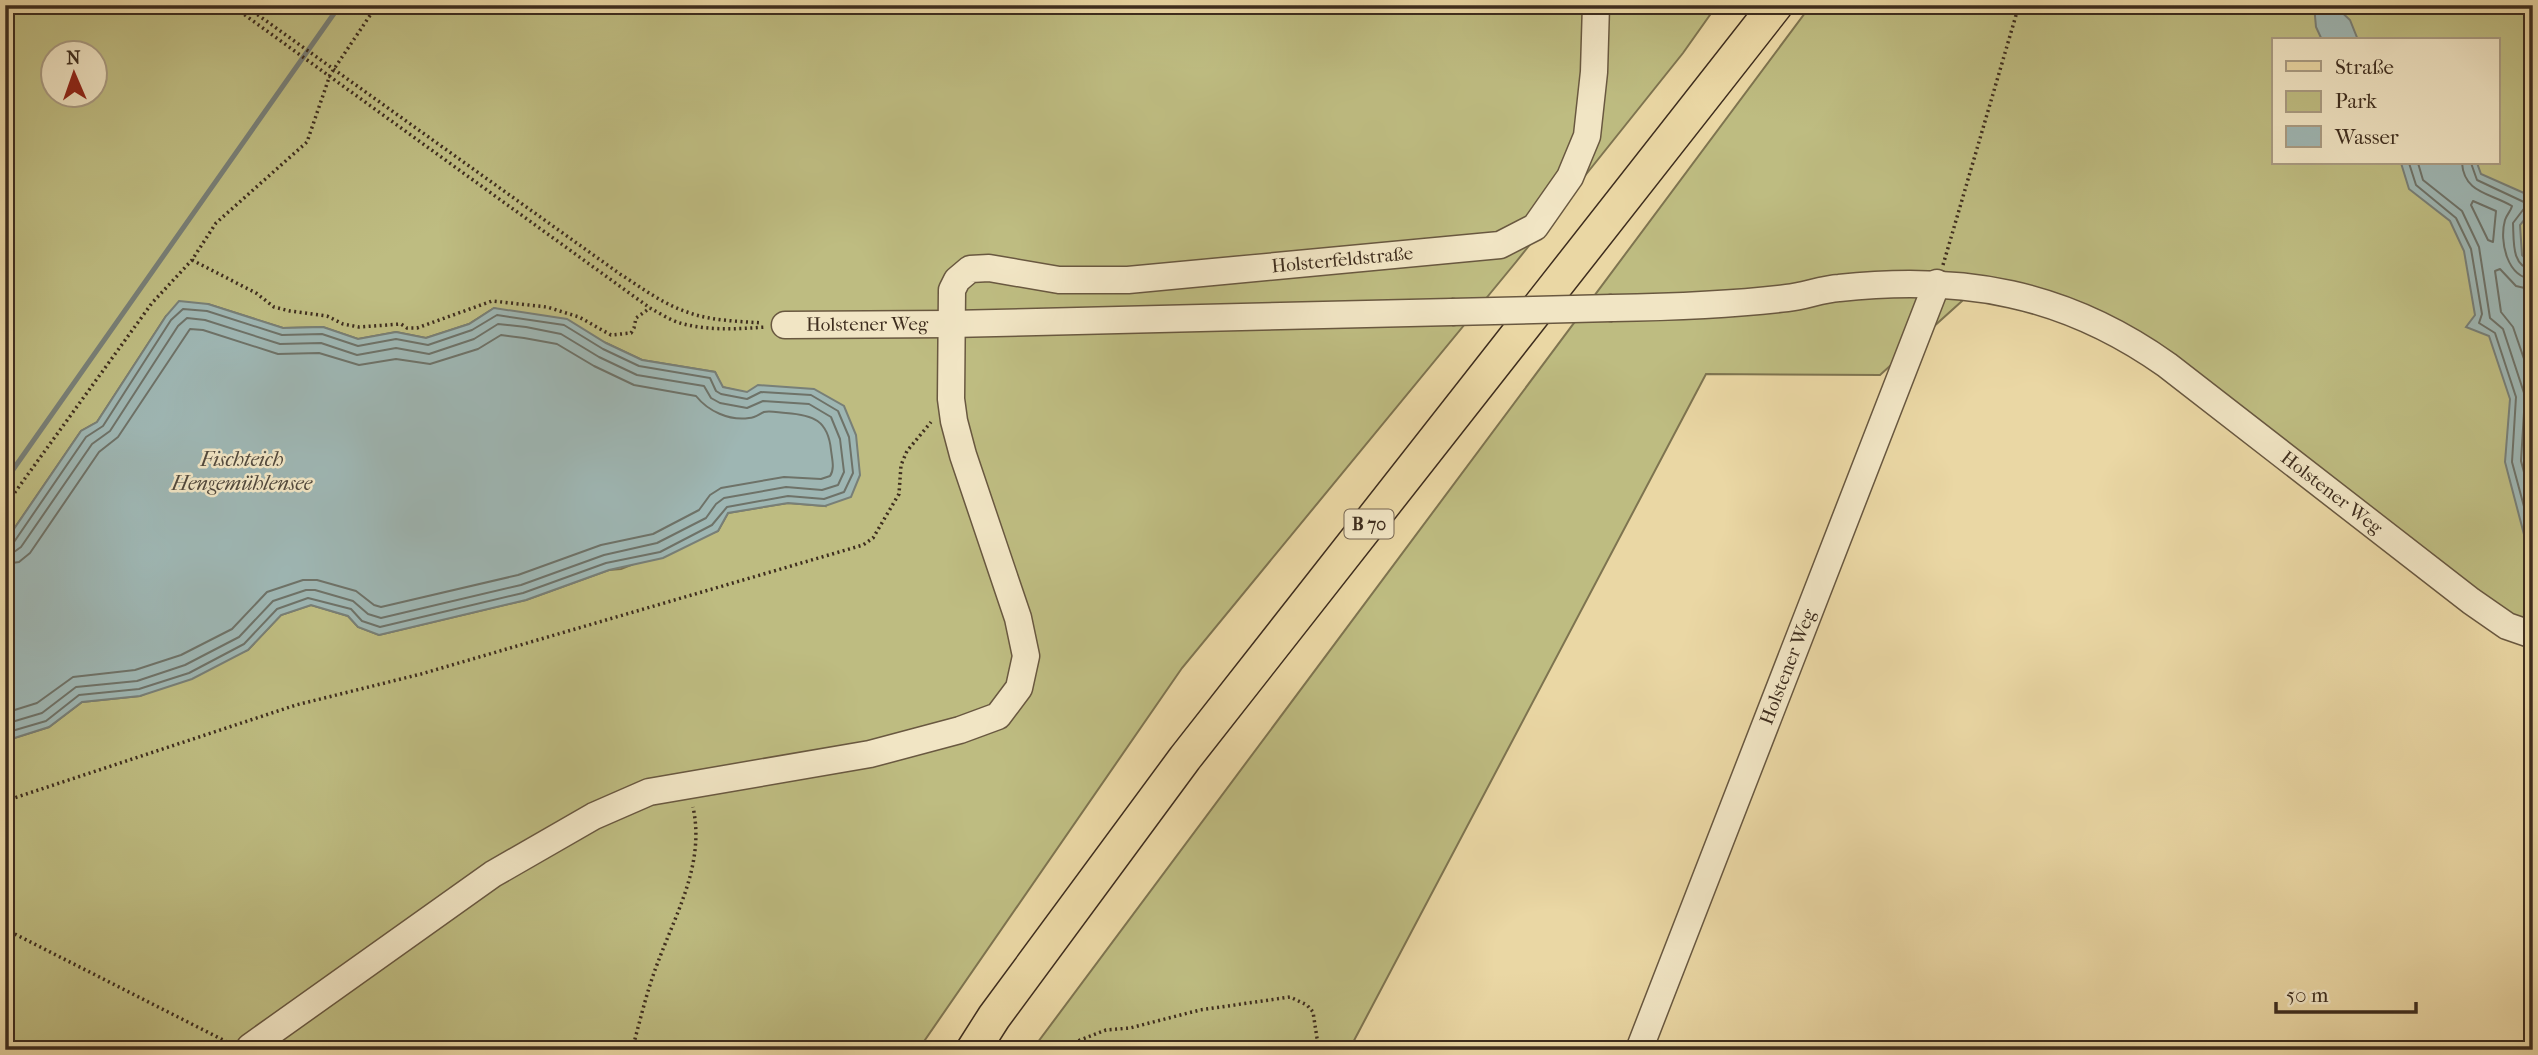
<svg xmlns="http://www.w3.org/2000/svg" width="2538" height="1055" font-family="'IM FELL French Canon',serif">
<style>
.green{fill:#bebc81;stroke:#7e7450;stroke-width:2;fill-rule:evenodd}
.water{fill:#9eb6b3;stroke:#787f77;stroke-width:2}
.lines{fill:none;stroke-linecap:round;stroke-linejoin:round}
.shore{stroke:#6e7268;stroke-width:2}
.stream{stroke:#787f77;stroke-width:5}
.minor-casing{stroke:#695840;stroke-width:29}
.major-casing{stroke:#3e2d1e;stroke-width:36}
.path{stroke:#3e2d1e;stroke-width:3.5;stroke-dasharray:2 3.5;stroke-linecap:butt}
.minor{stroke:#f1e5c4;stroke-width:26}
.major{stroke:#ead7a4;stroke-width:33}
.minor-bridge-casing{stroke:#695840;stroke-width:29;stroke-linecap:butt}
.minor-bridge{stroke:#f1e5c4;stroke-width:26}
.labels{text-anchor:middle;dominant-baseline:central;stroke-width:5;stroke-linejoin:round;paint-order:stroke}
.shield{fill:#f1e5c4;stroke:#746450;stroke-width:2}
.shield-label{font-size:18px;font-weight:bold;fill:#3e2d1e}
.street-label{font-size:19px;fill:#3e2d1e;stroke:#f1e5c4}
.water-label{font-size:21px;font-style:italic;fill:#51483c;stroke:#f1e5c4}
</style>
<rect width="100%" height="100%" fill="#ead7a4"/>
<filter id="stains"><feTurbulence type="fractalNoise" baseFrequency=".00286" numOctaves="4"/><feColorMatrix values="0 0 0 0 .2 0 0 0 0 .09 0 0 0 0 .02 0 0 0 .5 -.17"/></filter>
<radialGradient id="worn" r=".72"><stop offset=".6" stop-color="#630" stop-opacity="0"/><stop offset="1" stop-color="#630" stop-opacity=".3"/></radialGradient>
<g class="green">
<path d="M5,5h1712l-34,48 -167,209 -334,406 -264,382h-913v-309l44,-14 33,-25 58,-6 108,-46 33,-35 30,-10 37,11 10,11 21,8 147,-35 83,-30 12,-1 97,-38 10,-18 60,-10 37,3 -78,-113 -25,-6 -7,-15 -73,-12 -36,-17 -112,-35 -25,16 -43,14 -30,-6 -38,7 -35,-12 -40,1 -75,-24 -42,12 -69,106 -16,9 -76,111zM52,52h42v42h-42z"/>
<path d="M1811,5h722v629l-364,-271 -194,-78 -13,16 -82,74 -174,-1 -357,676h-317zM2274,40h224v123h-224z"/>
</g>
<g class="water">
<path d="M2314,5h20l16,15 8,20h-36l-6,-13z"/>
<path d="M2401,163h76l4,11 52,23v12l-13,16 2,30 11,11v287l-7,-11 -21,-80 5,-63 -21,-63 -23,-9 9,-12 -11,-64 -14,-30 -41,-32z"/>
<path d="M179,301l29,3 75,24 40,-1 35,12 38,-7 30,6 43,-14 25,-16 73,11 39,24 36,17 73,12 8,15 24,5 11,-7 56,4 30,17 12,29 4,40 -9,22 -26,9 -37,-3 -60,10 -10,18 -55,27 -54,12 -83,30 -147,35 -21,-8 -10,-11 -37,-11 -30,10 -33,35 -56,29 -52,17 -58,6 -33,25 -44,14v-199l76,-111 16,-9 69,-106z"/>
</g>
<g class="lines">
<g class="shore">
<path d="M2409,163l7,22 40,33 15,31 11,65 -3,9 16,10 21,64 -4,65 21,78"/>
<path d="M2418,163l5,17 39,31 17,36 11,71 13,11 22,67 -4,65 12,45"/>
<path d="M2462,163c2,30 28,30 50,43 -1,5 -5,8 -7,14 -6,21 2,58 28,59"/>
<path d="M2471,163l6,17 49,23v3l-13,17c1,18 -2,44 20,47"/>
<path d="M2473,201l23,10 -3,31 -5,-2 -17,-35z"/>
<path d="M2533,290l-17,-4 -16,-17 -5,2 6,41 12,15 20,58"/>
<path d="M5,545l9,-3 72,-105 17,-11 68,-106 12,-11 24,2 75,24 40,-1 36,12 38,-7 32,6 44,-15 25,-15 67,10 39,24 36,17 71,12 6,13 5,3 26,5 14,-7 50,3 27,16 11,26 4,36 -9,19 -20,7 -36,-3 -61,11 -15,18 -52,27 -54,11 -83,30 -143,34 -18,-6 -11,-12 -43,-11 -31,11 -33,35 -55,29 -50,16 -60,6 -33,26 -41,12"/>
<path d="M5,554l9,-2 7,-5 71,-103 18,-13 68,-105 9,-8 18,2 75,24 41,-1 36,12 39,-7 33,6 45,-15 24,-15 28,3 35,7 38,23 38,18 67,11 7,12 9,5 27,5 16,-7 46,3 22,13 9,22 4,33 -6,13 -16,5 -36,-3 -62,11 -8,6 -10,14 -49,25 -53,12 -83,30 -140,33 -13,-4 -15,-13 -38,-11h-9l-33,11 -34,36 -54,28 -48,16 -61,6 -34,26 -37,11"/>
<path d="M5,564l14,-2 11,-9 69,-101 19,-15 72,-108 13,1 75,24 41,-1 40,12 37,-6 34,5 48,-15 23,-14 23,3 33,6 37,22 40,19 62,11c12,15 33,25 53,22 7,0 10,-4 15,-6 6,-2 16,1 22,1 27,2 42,7 45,37 1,9 4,19 -1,26l-9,3 -37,-2 -63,11 -11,7 -11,15 -46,24 -52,11 -83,30 -137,32 -7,-2 -18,-14 -39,-11h-14l-36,12 -35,37 -51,26 -46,15 -62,7 -36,26 -32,10"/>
</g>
<path class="stream" d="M5,481l335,-476"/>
<g class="minor-casing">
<g id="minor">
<path id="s1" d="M1612,308c58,-1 117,-3 175,-10 18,-2 35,-9 52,-10 124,-13 225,4 328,77l304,236 36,25 26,9"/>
<path id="s2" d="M785,325l166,-1 501,-12"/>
<path id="s3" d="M250,1047l243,-173 101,-58 55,-24 221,-38 90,-24 38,-14 21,-28 7,-32 -8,-38 -55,-163 -9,-34 -3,-22 1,-109 5,-10 13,-11 19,-1 70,12h69l372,-35 35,-18 35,-50 17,-41 7,-64 2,-67"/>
<path id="s4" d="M1639,1050l298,-767"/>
</g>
</g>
<g class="major-casing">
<path id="major" d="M973,1050l21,-33 191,-259 591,-753"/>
</g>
<g class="path">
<path d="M231,5l419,303c9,5 20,12 30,15 28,8 57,6 86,4"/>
<path d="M244,5l376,269c22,14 43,30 67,38 24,9 50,9 75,11"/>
<path d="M192,260l64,33 18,14 16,4 37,5 16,8 16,3 42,-3 6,4h10l75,-27 55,6 32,10 32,18 20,-2 3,-5 2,-10 14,-10"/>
<path d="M1943,265l76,-260"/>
<path d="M5,506l147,-203 40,-43 24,-37 91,-81 23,-67 47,-70"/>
<path d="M5,801l291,-96 125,-31 442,-129 10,-7 26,-44 2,-29 6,-14 24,-29"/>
<path d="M5,929l226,115"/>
<path d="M632,1050c8,-29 15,-60 26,-88 19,-51 47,-99 35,-155"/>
<path d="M1065,1050l15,-10 26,-10 24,-2 70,-18 90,-13 17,8 6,7 4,26 4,12"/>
</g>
<use href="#minor" class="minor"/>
<use href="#major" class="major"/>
<g class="minor-bridge-casing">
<path id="minor-bridge" d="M1452,312l160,-4"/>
</g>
<use href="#minor-bridge" class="minor-bridge"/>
</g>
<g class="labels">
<rect class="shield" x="1344.5" y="509.5" width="49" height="29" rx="5"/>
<g class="shield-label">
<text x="1369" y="524">B 70</text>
</g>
<g class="street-label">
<text stroke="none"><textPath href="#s3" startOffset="1680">Holsterfeldstraße</textPath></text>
<text stroke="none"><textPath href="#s2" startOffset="82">Holstener Weg</textPath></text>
<text stroke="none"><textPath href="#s1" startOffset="782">Holstener Weg</textPath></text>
<text stroke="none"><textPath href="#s4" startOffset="411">Holstener Weg</textPath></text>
</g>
<g class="water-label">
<text x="242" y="459">Fischteich<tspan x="242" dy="24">Hengemühlensee</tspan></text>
</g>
</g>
<rect width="2538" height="1055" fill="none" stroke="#ead7a4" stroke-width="28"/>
<rect x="7" y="7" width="2524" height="1041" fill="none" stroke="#3e2d1e" stroke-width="3.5"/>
<rect x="14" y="14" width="2510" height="1027" fill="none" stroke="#3e2d1e" stroke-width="2"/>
<rect x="2272" y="38" width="228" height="126" fill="#f1e5c4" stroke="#a99b82" stroke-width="2"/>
<rect x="2286" y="61" width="35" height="10" fill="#ead7a4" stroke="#a99b82" stroke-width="2"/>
<text x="2335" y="74" font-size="21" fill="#3e2d1e">Straße</text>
<rect x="2286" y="91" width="35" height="21" fill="#bebc81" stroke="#a99b82" stroke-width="2"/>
<text x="2335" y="108" font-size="21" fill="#3e2d1e">Park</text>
<rect x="2286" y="126" width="35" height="21" fill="#9eb6b3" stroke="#a99b82" stroke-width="2"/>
<text x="2335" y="144" font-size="21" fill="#3e2d1e">Wasser</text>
<g transform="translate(74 74) rotate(358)"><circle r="33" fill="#f1e5c4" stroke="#a99b82" stroke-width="2"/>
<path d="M0-5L12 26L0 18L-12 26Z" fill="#8f2418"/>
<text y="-10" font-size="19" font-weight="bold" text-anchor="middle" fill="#3e2d1e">N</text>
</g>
<path d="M2276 1002v10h140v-10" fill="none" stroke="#3e2d1e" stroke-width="3.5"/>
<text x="2286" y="1002" font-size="21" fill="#3e2d1e" stroke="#f1e5c4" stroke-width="5" paint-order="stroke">50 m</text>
<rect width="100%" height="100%" filter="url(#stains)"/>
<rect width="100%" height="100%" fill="url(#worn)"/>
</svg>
